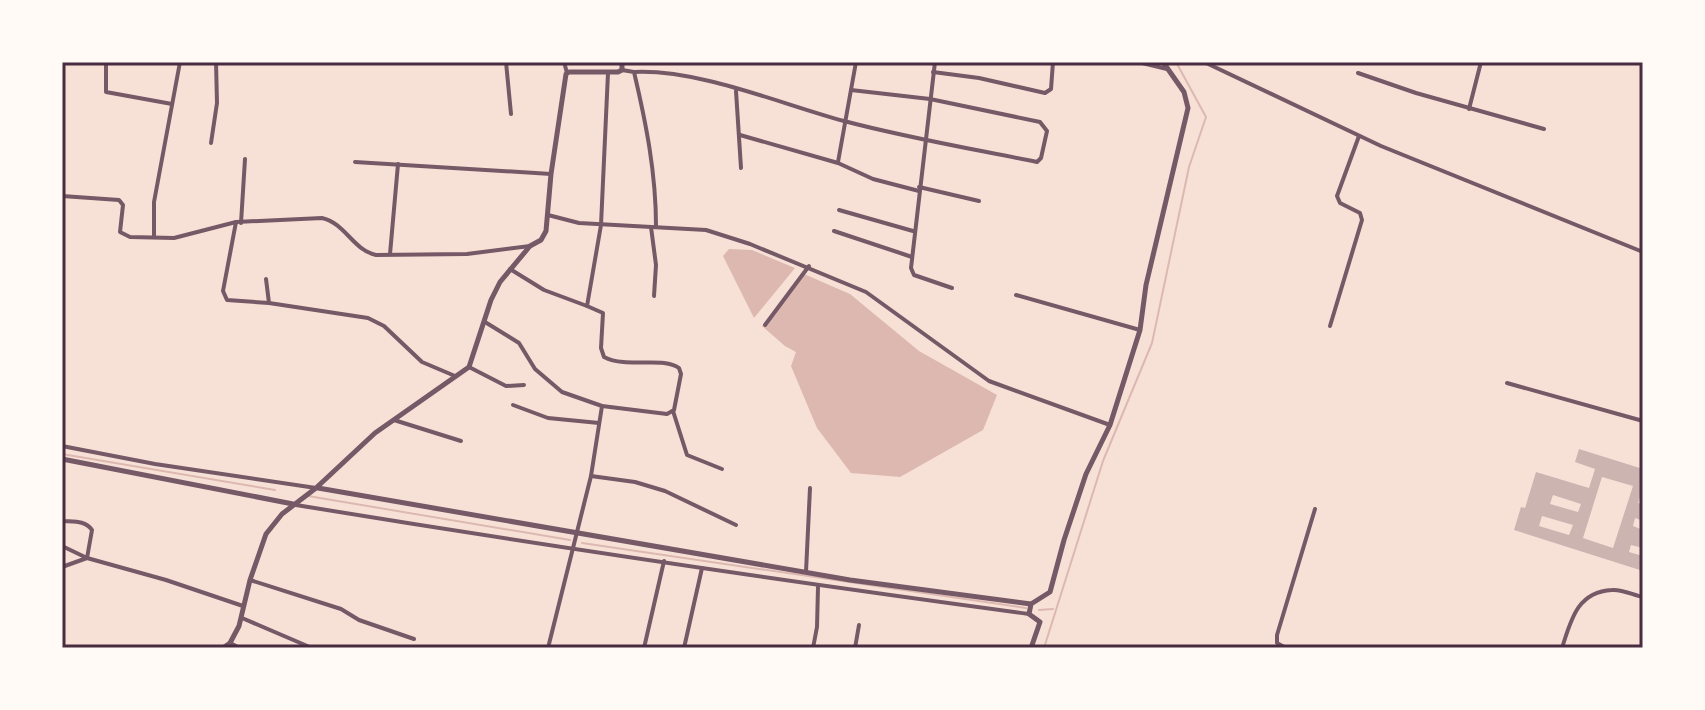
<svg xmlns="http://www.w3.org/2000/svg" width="1705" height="710" font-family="'Exo 2',sans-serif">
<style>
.water{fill:#dcb8b0}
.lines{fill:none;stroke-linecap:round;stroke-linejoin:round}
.stream{stroke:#dcb8b0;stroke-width:2}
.building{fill:#ccb4b1;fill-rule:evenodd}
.minor{stroke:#755966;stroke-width:4}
.tertiary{stroke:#755966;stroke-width:5}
.neatline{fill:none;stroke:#4a2c40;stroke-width:3}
</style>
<rect width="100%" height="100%" fill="#f7e1d7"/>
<g class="water">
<path d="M729,249l23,1 43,18 -41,50 -31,-62z"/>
<path d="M804,274l46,20 69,57 78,44 -14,35 -83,47 -49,-4 -34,-45 -26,-62 5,-14 -11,-6 -23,-20z"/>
</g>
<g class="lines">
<g class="stream">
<path d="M62,454l213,36"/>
<path d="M308,496l262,44"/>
<path d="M582,543l444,65"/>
<path d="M1039,610l14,-1"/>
<path d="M1044,648l59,-187 49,-118 37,-176 17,-50 -30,-55"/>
</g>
</g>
<path class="building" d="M1579,449l64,20v19l-5,15 5,1v17l-8,-3 -2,8 10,4v18l-12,-3 -2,7 14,4v15l-129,-41 7,-23 4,1 11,-36 53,16 6,-19 -20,-7zM1602,477l31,9 -20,62 -30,-10zM1553,495l28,9 -3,8 -28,-8zM1542,516l31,9 -4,10 -30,-9z"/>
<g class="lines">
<g class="minor">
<path d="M106,62v30l66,12"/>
<path d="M506,62l5,52"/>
<path d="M564,62l3,11"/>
<path d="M935,62l-24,206 3,7 38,13"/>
<path d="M1138,62l29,7"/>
<path d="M1204,62l177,84 262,106"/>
<path d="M622,70l12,2c12,51 22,101 22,154"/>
<path d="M634,72c65,-3 147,32 210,49 64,17 129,28 193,41l4,-4 6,-27 -7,-9 -110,-23 -79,-9"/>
<path d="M933,72l46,6 66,15 6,-4 2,-27"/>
<path d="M1358,73l58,20 128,36"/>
<path d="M736,91l5,77"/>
<path d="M1469,109l12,-47"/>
<path d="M740,135l98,28 35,16 46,12"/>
<path d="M211,143l6,-40 -1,-41"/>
<path d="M355,162l196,12"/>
<path d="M838,162l18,-100"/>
<path d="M919,187l60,14"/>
<path d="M62,196l57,4 4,5 -3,27 10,5 44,1 62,-16 86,-4c23,5 31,32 54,37l91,-1 63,-8"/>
<path d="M839,210l74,21"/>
<path d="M548,215l31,8 127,7 44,14 116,48 123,89 121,44"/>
<path d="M236,222l-13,69 4,9 42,3 99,15 16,8 38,36 33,14"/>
<path d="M241,223l4,-64"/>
<path d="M651,227l5,38 -2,31"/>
<path d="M834,231l78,26"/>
<path d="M154,237v-35l26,-140"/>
<path d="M390,254l8,-90"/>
<path d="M510,269l34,21 43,16"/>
<path d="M266,279l3,24"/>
<path d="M1016,295l124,35"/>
<path d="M485,322l34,21 16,26 27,23 40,14 65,8 7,-4 7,-36 -2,-6c-16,-12 -52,1 -75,-11l-3,-9 2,-35 -16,-7 14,-81 7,-152"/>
<path d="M765,325l44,-59"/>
<path d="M1330,326l32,-106 -2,-7 -20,-10 -3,-7 22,-60"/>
<path d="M469,367l37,19 18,-1"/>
<path d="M1507,383l136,38"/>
<path d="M513,405l35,13 51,5"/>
<path d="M673,411l14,44 35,14"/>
<path d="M394,420l67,21"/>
<path d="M62,446l93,18 161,24"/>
<path d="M591,476l44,6 30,9 71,34"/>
<path d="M296,505c244,40 488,76 733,109"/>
<path d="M62,521c11,1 23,-1 30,9l-5,28 -25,-12"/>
<path d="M62,567l25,-9 79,22 77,26"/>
<path d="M806,572l4,-84"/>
<path d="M250,580l91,29 18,11 55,19"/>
<path d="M242,618l70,30"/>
<path d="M230,643l10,5"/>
<path d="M548,648l43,-172 11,-70"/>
<path d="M644,648l20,-87"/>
<path d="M684,648l18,-80"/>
<path d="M813,648l4,-21 1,-40"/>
<path d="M855,648l4,-23"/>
<path d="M1286,648l-9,-5v-8l38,-126"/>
<path d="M1562,648c9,-28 15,-56 50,-58 10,-1 21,5 31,7"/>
</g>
<g class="tertiary">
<path d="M62,459l231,45"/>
<path d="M318,488l532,92 181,24"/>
<path d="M223,648l7,-5 9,-17 11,-46 16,-46 16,-20 34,-26 59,-55 94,-66 22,-67 9,-18 30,-36 11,-6 5,-9 5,-57 15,-100 3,-2h49l4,-2v-8"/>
<path d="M1031,648l9,-26 -11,-8 2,-10 19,-12 14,-52 22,-66 24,-49 30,-95 6,-45 42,-177 -4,-16 -21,-30"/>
</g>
</g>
<rect width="1705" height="710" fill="none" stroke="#fffaf5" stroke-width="128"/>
<rect x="64" y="64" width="1577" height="582" class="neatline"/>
</svg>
